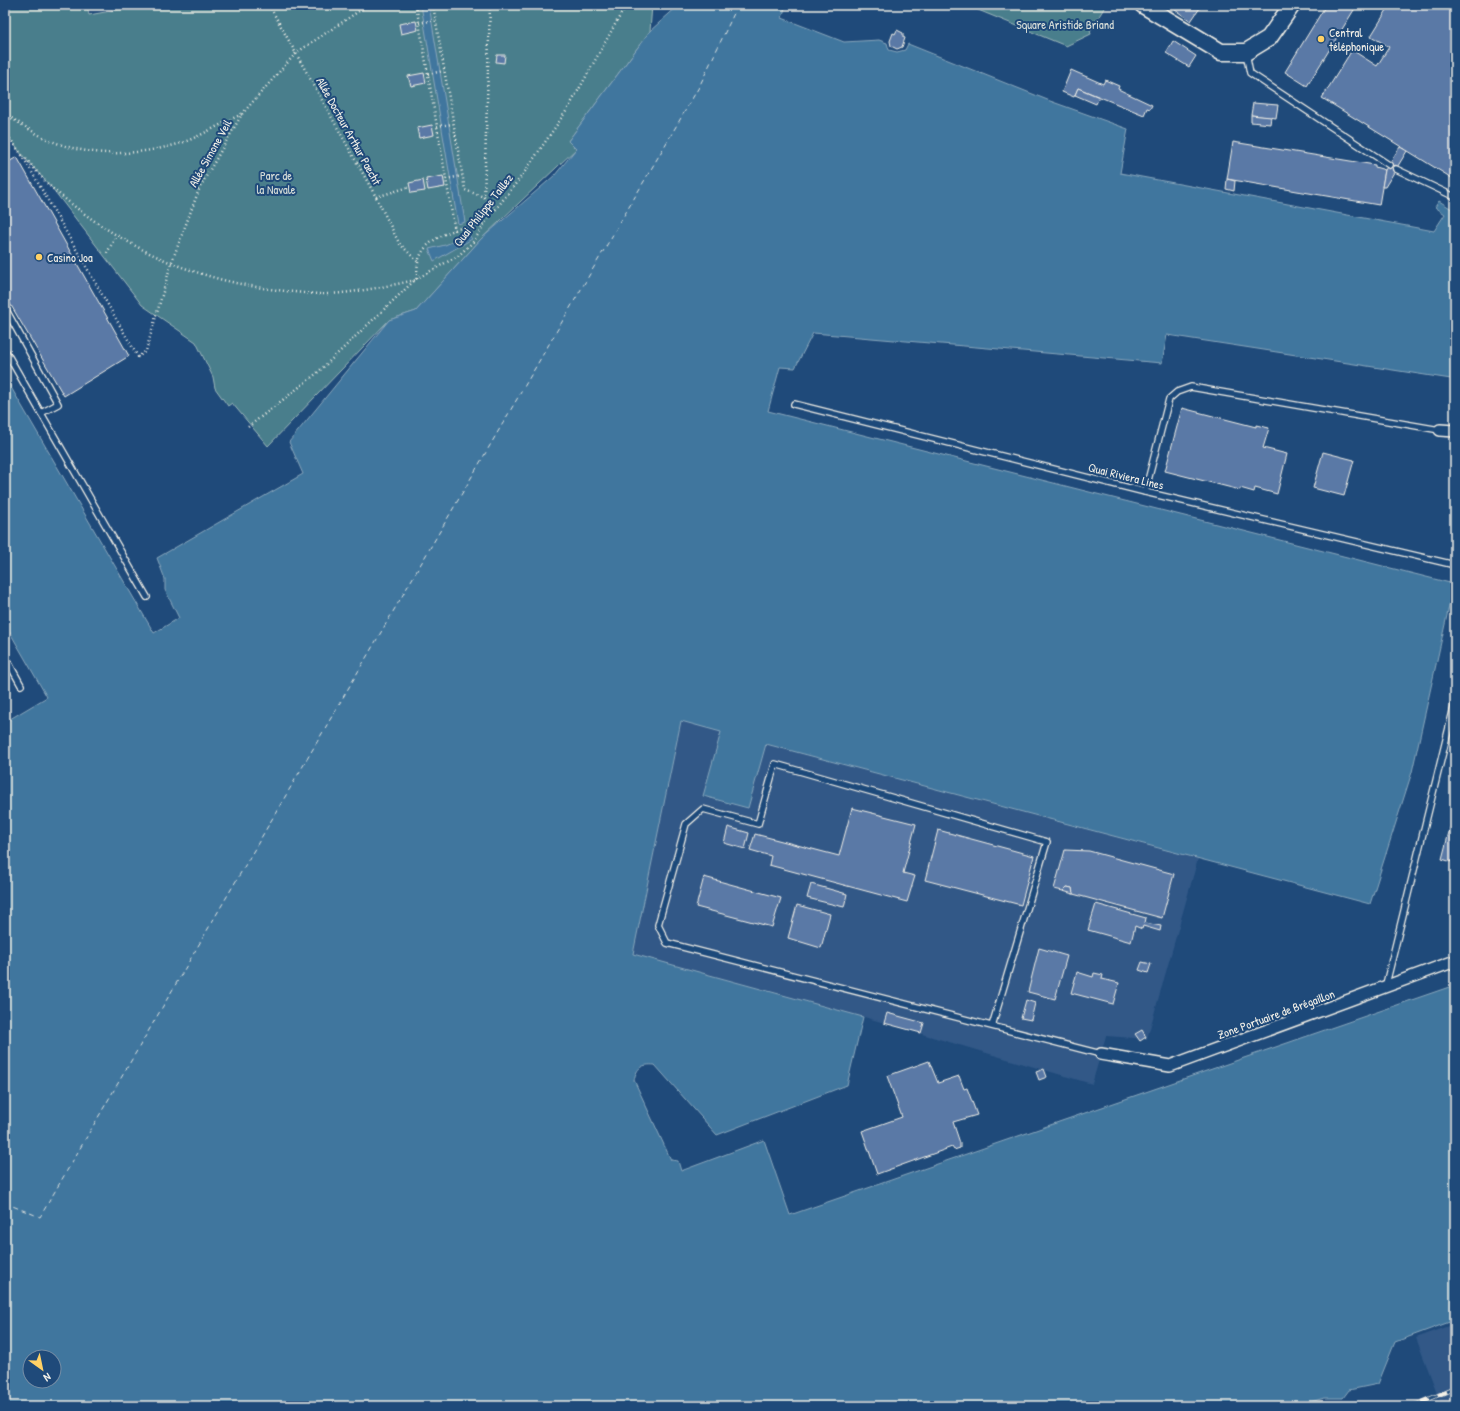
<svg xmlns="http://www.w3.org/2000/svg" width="1460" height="1411" font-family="'Patrick Hand',sans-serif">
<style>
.built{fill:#315887}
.green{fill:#497e8c;stroke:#9eb8ba}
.water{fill:#41769e;stroke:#89a7bc;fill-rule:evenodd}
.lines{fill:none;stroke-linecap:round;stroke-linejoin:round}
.ferry{stroke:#d9dfdd;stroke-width:1;stroke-dasharray:5 4;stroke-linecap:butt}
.building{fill:#5a79a6;stroke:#f4f1e8}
.lane-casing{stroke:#f4f1e8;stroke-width:8}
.street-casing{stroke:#f4f1e8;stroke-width:14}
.secondary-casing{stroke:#f4f1e8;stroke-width:19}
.path{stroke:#f4f1e8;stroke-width:2.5;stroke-dasharray:1 3;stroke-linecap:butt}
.lane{stroke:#1f4a7a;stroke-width:5.5}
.street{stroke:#1f4a7a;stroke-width:11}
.secondary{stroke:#1f4a7a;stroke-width:16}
.rail-casing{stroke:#f4f1e8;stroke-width:4.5}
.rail{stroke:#1f4a7a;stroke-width:3;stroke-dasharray:9;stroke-linecap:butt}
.poi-dot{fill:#ffd166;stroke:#1f4a7a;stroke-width:1.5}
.labels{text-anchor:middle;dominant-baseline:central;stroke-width:4;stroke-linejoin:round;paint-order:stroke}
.park-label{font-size:12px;fill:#dae0da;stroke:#1f4a7a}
.poi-label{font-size:12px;fill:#f4f1e8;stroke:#1f4a7a;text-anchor:start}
.street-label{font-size:12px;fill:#f4f1e8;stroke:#1f4a7a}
</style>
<rect width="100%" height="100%" fill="#1f4a7a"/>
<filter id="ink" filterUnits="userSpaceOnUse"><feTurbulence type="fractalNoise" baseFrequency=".025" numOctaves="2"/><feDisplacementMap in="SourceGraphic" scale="8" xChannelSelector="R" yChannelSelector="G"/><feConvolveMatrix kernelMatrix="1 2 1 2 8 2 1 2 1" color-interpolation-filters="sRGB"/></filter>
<g filter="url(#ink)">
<g class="built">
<path d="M681,721l40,11 -18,65 45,11 17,-64 433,115 -51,180 -41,-3 -14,48 -228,-67 -231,-63z"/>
<path d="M1455,1324v82h-13l-26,-68z"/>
</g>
<g class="green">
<path d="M7,5h80l2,10 54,-10h509l-2,26 -82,110 8,8 -95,90 -65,72 -27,9 -121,126 -36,-43 -4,3 -13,-18 -2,-11 -17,-35 -54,-37 -90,-117 -30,-33 -17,-23v-126z"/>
<path d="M966,5h140l-16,26 1,3 -25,12z"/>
</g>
<g class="water">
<path d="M421,5h8l36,217 -7,2z"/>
<path d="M679,5h107l-4,13 62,24 35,-2 8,3 2,7 8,2 8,-2 3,-6 142,57 78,28 -8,44 314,58 11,-17 -10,-7 4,-6 16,10v165l-4,3 -284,-44 -5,28 -349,-30 -18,35 -15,-1 -12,44 686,173 -42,188 -42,132 -604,-160 -18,64 -45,-12 18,-64 -40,-11 -48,233 230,63 -16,68 -130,50 -62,-70c-13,-1 -18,2 -21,15l37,80 7,1 3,10 83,-31 26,75 665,-230v335l-60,22 -17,42 -29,6 -6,8h-19l-26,8h-1293v-684l42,-25 -42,-73v-247l149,256 25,-15 -14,-28v-11l-8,-21 146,-84 -14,-32 100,-122 27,-9 65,-72 74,-64 21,-26 -8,-8 82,-110zM30,1357h24v24h-24z"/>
<path d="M469,235l3,4 -38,22 -5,-12 16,-4z"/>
</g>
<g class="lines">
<path class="ferry" d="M5,1203l35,14 659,-1130 39,-82"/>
</g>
<g class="building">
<path d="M1168,5h34l-11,16z"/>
<path d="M1326,5h31l-50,81 -22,-14z"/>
<path d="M1390,5h57l8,5v170l-133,-82 30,-48 25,16 12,-19 -18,-11z"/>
<path d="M416,21l2,9 -17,4 -2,-10z"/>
<path d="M897,30l6,3v4l2,1 -3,9 -5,2 -6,-3 -1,-5 3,-8 2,1z"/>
<path d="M1173,41l23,15 -7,11 -23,-14z"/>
<path d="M497,55h8l-1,8 -8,-1z"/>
<path d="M1071,70l32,14 2,-4 14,6 -1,3 34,16 -2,4 -3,-1 -3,7 -66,-27 -4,9 -12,-5z"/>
<path d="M424,73l2,10 -15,3 -3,-10z"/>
<path d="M1078,88l21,9 -3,7 -21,-9z"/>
<path d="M1253,103l25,2 -2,13 -25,-3z"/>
<path d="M1251,115l20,2 -1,7 -19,-2z"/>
<path d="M432,125l2,10 -15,3 -2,-10z"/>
<path d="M1233,142l142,23v2l10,3 -6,35 -152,-26z"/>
<path d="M1400,147l7,4 -22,36h-3l3,-17z"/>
<path d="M17,157l112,199 -65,40 -59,-101v-131z"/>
<path d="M443,176l2,11 -17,3 -2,-11z"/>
<path d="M1227,179l8,2 -1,10 -8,-2z"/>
<path d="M423,180l2,11 -14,2 -2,-10z"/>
<path d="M1182,408l74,19v-2l13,3 -6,20 24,6 -10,40 -22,-6 -1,4 -14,-4v2l-75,-19z"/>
<path d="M1323,452l31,8 -10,36 -31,-8z"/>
<path d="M852,808l64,16 -13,49 12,3 -8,26 -138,-37 2,-9 -21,-6 5,-16 84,22z"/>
<path d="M1455,809v54l-13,-4z"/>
<path d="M728,827l21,6 -4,16 -21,-6z"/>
<path d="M938,830l96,26 -13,49 -96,-25z"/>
<path d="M1065,850l24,1 85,23 -12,44 -89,-24 -1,-6 -5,-1 -4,4 -9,-2z"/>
<path d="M704,877l77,21 -9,29 -76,-20z"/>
<path d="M811,884l36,10 -3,13 -37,-9z"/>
<path d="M1067,887l5,1 1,6 -10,-3z"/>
<path d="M1096,904l50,14 -1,5 16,3 -1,5 -17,-5 -1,3 -7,-3 -4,16 -43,-12z"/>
<path d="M797,905l33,9 -9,34 -33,-10z"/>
<path d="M1039,948l28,8 -12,43 -27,-7z"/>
<path d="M1142,962l9,2 -3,9 -9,-3z"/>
<path d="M1077,972l16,5 1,-4 9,2 -1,4 17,4 -6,21 -42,-11z"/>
<path d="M1026,1000l9,3 -4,17 -10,-2z"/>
<path d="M887,1013l37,10 -3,10 -37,-10z"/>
<path d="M1142,1030l4,7 -6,4 -5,-7z"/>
<path d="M929,1061l9,22 21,-7 5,13 3,-1 10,27 -24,7 7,21v5l-6,2 -2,-3 -75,27 -15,-43 40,-14 -15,-41z"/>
<path d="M1044,1069l3,8 -8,3 -3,-8z"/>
</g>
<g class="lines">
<g class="lane-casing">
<g id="lane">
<path d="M1246,53l4,20 139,92"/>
<path d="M1396,169l59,28"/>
<path d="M5,308l53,96 -17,9 106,184"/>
<path d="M5,350l36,63"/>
<path d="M794,404l351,88 310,73"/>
<path d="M1145,492l24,-93 8,-7 14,-5 249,43"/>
<path d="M5,656l16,29"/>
<path d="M1385,988l70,-285"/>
<path d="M992,1026l55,-184 -272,-78 -17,60 -55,-15 -17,15 -28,101 9,18 434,111"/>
</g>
</g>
<g class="street-casing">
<g id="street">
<path d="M1440,430l15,1"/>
<path d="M1101,1054l69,12 285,-105"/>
</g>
</g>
<g class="secondary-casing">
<path id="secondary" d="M1143,5l78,47h25l23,-14 23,-33"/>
</g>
<g class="path">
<path d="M269,5l107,192 23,46 19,19"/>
<path d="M416,5l39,226"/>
<path d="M433,5l32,185 19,7"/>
<path d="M490,5l-6,192 12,11"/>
<path d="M5,7l4,-2"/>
<path d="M419,23l16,-3"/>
<path d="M428,74l16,-3"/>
<path d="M5,114c13,8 27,18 42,25 41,19 88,17 131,5 18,-5 46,-22 64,-30"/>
<path d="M437,126l16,-2"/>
<path d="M5,132l17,23"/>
<path d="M22,155l116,202 8,-6 25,-87 29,-77 42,-73 54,-61 72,-48"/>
<path d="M26,159c8,9 17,21 26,29 66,57 139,92 226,102 15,2 32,4 48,4 30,-1 61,-8 90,-14"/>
<path d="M446,179l16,-3"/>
<path d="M376,197l33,-10"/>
<path d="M107,253l9,-17"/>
<path d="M417,279c0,-5 0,-11 1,-16 5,-27 44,-37 67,-40"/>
<path d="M248,427l68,-53 100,-95 42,-23 16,-15 11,-18 39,-50 45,-66 57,-102"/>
</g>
<use href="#lane" class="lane"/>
<use href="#street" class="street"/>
<use href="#secondary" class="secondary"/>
<g class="rail-casing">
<path id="rail" d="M1413,1406l42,-18"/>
</g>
<use href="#rail" class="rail"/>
</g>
</g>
<g class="poi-dot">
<circle cx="1321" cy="39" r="4"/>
<circle cx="39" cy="257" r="4"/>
</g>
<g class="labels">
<g class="park-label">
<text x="1065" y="24">Square Aristide Briand</text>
<text x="276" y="175">Parc de<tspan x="276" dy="14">la Navale</tspan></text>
</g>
<g class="poi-label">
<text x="1329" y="32">Central<tspan x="1329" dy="14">téléphonique</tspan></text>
<text x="47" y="257">Casino Joa</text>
</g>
<g class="street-label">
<text transform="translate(349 131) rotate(61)">Allée Docteur Arthur Paecht</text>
<text transform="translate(210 153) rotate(-61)">Allée Simone Veil</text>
<text transform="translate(483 210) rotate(-52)">Quai Philippe Taillez</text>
<text transform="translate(1126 476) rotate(14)">Quai Riviera Lines</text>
<text transform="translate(1276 1014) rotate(-20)">Zone Portuaire de Brégaillon</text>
</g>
</g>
<rect width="1460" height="1411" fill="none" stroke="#1f4a7a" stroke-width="20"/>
<rect x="10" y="10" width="1440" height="1391" fill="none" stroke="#f4f1e8" stroke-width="1.5" filter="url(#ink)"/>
<g transform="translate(42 1369) rotate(147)"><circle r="19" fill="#1f4a7a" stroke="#748da6"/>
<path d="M0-3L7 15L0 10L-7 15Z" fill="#ffd166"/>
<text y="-6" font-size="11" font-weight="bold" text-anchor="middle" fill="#f4f1e8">N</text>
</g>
</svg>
